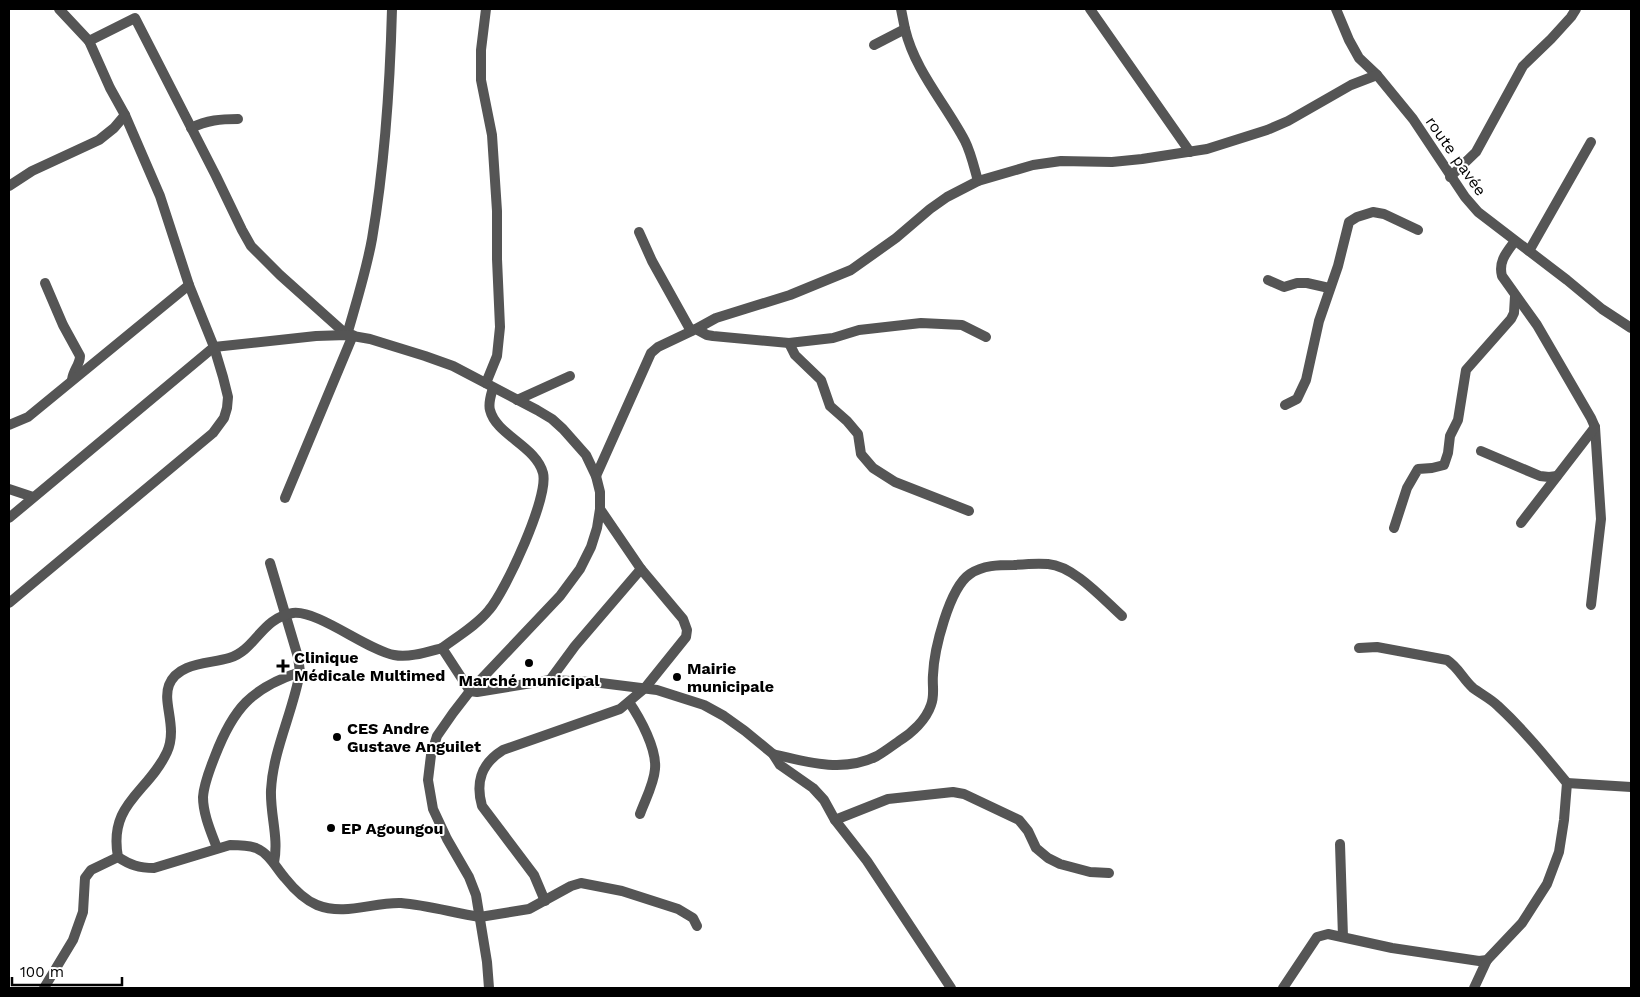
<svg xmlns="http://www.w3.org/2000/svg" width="1640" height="997" font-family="'Work Sans',sans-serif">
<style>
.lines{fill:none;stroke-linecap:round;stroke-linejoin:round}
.minor{stroke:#555;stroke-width:10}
.poi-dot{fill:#000;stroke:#fff;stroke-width:2}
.labels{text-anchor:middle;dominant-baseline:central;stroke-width:4;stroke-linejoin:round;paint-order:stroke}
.street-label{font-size:16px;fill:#000;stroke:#fff}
.poi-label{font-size:16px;font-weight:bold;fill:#000;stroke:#fff;text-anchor:start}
</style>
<rect width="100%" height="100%" fill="#fff"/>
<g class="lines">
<g class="minor">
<path d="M59,9l30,32"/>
<path d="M486,9l-5,41v30l11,55 5,76v48l3,68 -3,29 -11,27"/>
<path d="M901,9l4,20"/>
<path d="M1090,9l100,143"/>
<path d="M1336,9l13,31 10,18 18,17 36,44 52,78 13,15 89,68 35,29 29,19"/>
<path d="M874,45l31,-16c10,42 40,74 60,112 6,12 9,26 13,40"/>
<path d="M191,128c16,-8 30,-9 47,-9"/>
<path d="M1450,177l26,-25 47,-86 28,-27 20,-22 5,-8"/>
<path d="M9,186l23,-15 67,-31 15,-12 11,-13 -15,-27 -21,-47 46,-23 81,158 26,54 9,16 29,29 67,60c9,-32 19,-63 25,-96 13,-76 18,-153 20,-230"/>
<path d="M639,232l13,29 39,70"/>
<path d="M1515,241c-8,11 -17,20 -13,35l35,49 54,93 4,9 6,92 -10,86"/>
<path d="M1529,251l62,-109"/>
<path d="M1268,280l16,7 13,-4h10l22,5"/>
<path d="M45,283l18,42 17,31c0,9 -7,14 -8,24"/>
<path d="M696,329l20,-11 74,-23 61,-25 45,-32 34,-29 17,-12 31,-16 55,-16 28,-4 51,1 30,-3 65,-10 60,-19 21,-9 63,-36 26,-10"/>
<path d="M789,343l6,12 26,25 9,26 17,15 11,13 3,20 12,14 22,14 74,29"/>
<path d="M517,400l53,-24"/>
<path d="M1285,405l12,-6 9,-19 13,-59 19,-55 11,-44 8,-5 16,-5 11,2 34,16"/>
<path d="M9,425l19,-8 161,-132"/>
<path d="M1481,451l59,25 9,1 8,-1"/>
<path d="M596,476l55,-123 7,-6 38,-18 11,6 6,1 76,7 44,-5 26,-8 62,-7 41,2 24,12"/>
<path d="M9,489l24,8"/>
<path d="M285,498l68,-163"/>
<path d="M9,518l205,-171 102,-11 31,-1 23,4 55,17 28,10 84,44 15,9 11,10 23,26 10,21 4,16v17l-3,19 -6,19 -11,22 -20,27 -90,95 -17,22 -16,23 -6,19 -3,25 5,29 14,30 22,38 7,18 11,67 2,26"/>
<path d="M1521,523l74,-96"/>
<path d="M1394,528l13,-40 11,-19 14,-1 12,-3 4,-12 2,-17 8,-16 8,-50 45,-51 3,-6 1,-17"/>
<path d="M9,603l204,-170 11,-15 3,-10 1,-11 -5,-20 -9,-30 -25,-62 -29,-89 -35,-81"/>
<path d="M442,648c16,-12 35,-23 47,-38 17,-20 60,-113 54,-137 -7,-27 -47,-38 -53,-63 -2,-7 1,-15 3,-22"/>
<path d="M550,680l25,-34 66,-77"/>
<path d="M629,702c11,16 28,47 26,67 -1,15 -10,31 -15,45"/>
<path d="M773,754c33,8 71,19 104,2 7,-4 15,-10 22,-15 13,-8 27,-21 32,-36 4,-10 1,-19 2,-30 1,-25 16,-87 37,-101 13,-9 29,-9 44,-9 11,-1 23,-2 34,-1 26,2 55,35 74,52"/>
<path d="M1567,783l64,4"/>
<path d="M835,820l53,-21 65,-7 11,2 55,26 9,11 8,17 12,10 12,6 30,8 19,1"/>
<path d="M1340,844l3,93"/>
<path d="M217,848c-6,-16 -14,-34 -14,-51 1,-14 7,-28 12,-41 18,-47 36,-68 85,-84l-2,-15 -28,-94"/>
<path d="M274,863c5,-26 -4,-48 -3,-73 2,-40 22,-78 29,-118"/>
<path d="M545,901l-11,-26 -52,-69c-7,-25 0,-43 21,-56l117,-41 25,-21 41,-51 1,-7 -4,-11 -42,-50 -41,-60"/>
<path d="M697,926l-4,-8 -15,-9 -56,-18 -41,-8 -10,3 -42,23 -43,7 -6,1c-26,-4 -53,-12 -79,-14 -28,-1 -56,13 -84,2 -12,-5 -24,-17 -32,-27 -9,-10 -15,-24 -29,-30 -8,-3 -18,-3 -26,-3l-76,23c-15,0 -24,-3 -36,-11 -10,-54 30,-64 49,-105 11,-25 -5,-49 2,-67 9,-23 41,-21 60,-27 27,-8 32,-40 64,-45 25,-3 74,37 101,42 15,3 33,-3 48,-7l28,43 7,1 73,-12 43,2 64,8 47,15 20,11 21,15 28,23 7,11 33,23 11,12 11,20 32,41 84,127"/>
<path d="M44,988l29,-48 10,-28 2,-34 6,-8 27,-13"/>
<path d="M1283,988l34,-51 11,-3 64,14 87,13 8,-1 35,-37 25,-39 12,-32 5,-32 3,-37c-22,-27 -44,-54 -69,-77 -7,-7 -17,-12 -25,-18 -10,-9 -15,-21 -26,-28l-70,-13 -18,1"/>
<path d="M1474,988l13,-28"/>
</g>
</g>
<g class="poi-dot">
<circle cx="529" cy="663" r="5"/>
<path d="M280.5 658.5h5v5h5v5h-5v5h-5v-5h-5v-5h5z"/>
<circle cx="677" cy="677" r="5"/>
<circle cx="337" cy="737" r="5"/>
<circle cx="331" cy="828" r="5"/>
</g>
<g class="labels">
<g class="street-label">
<text transform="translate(1456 156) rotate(55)">route pavée</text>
</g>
<g class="poi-label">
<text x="294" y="657">Clinique<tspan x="294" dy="18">Médicale Multimed</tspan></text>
<text x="687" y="668">Mairie<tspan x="687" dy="18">municipale</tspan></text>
<text x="529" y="680" text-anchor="middle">Marché municipal</text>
<text x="347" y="728">CES Andre<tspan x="347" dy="18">Gustave Anguilet</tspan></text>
<text x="341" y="828">EP Agoungou</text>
</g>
</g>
<rect width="1640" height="997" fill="none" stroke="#000000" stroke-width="20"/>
<path d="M12 977v8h110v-8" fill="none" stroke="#000000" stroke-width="2.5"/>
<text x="20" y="977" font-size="15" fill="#000000" stroke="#ffffff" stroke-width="4" paint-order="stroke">100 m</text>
</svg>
